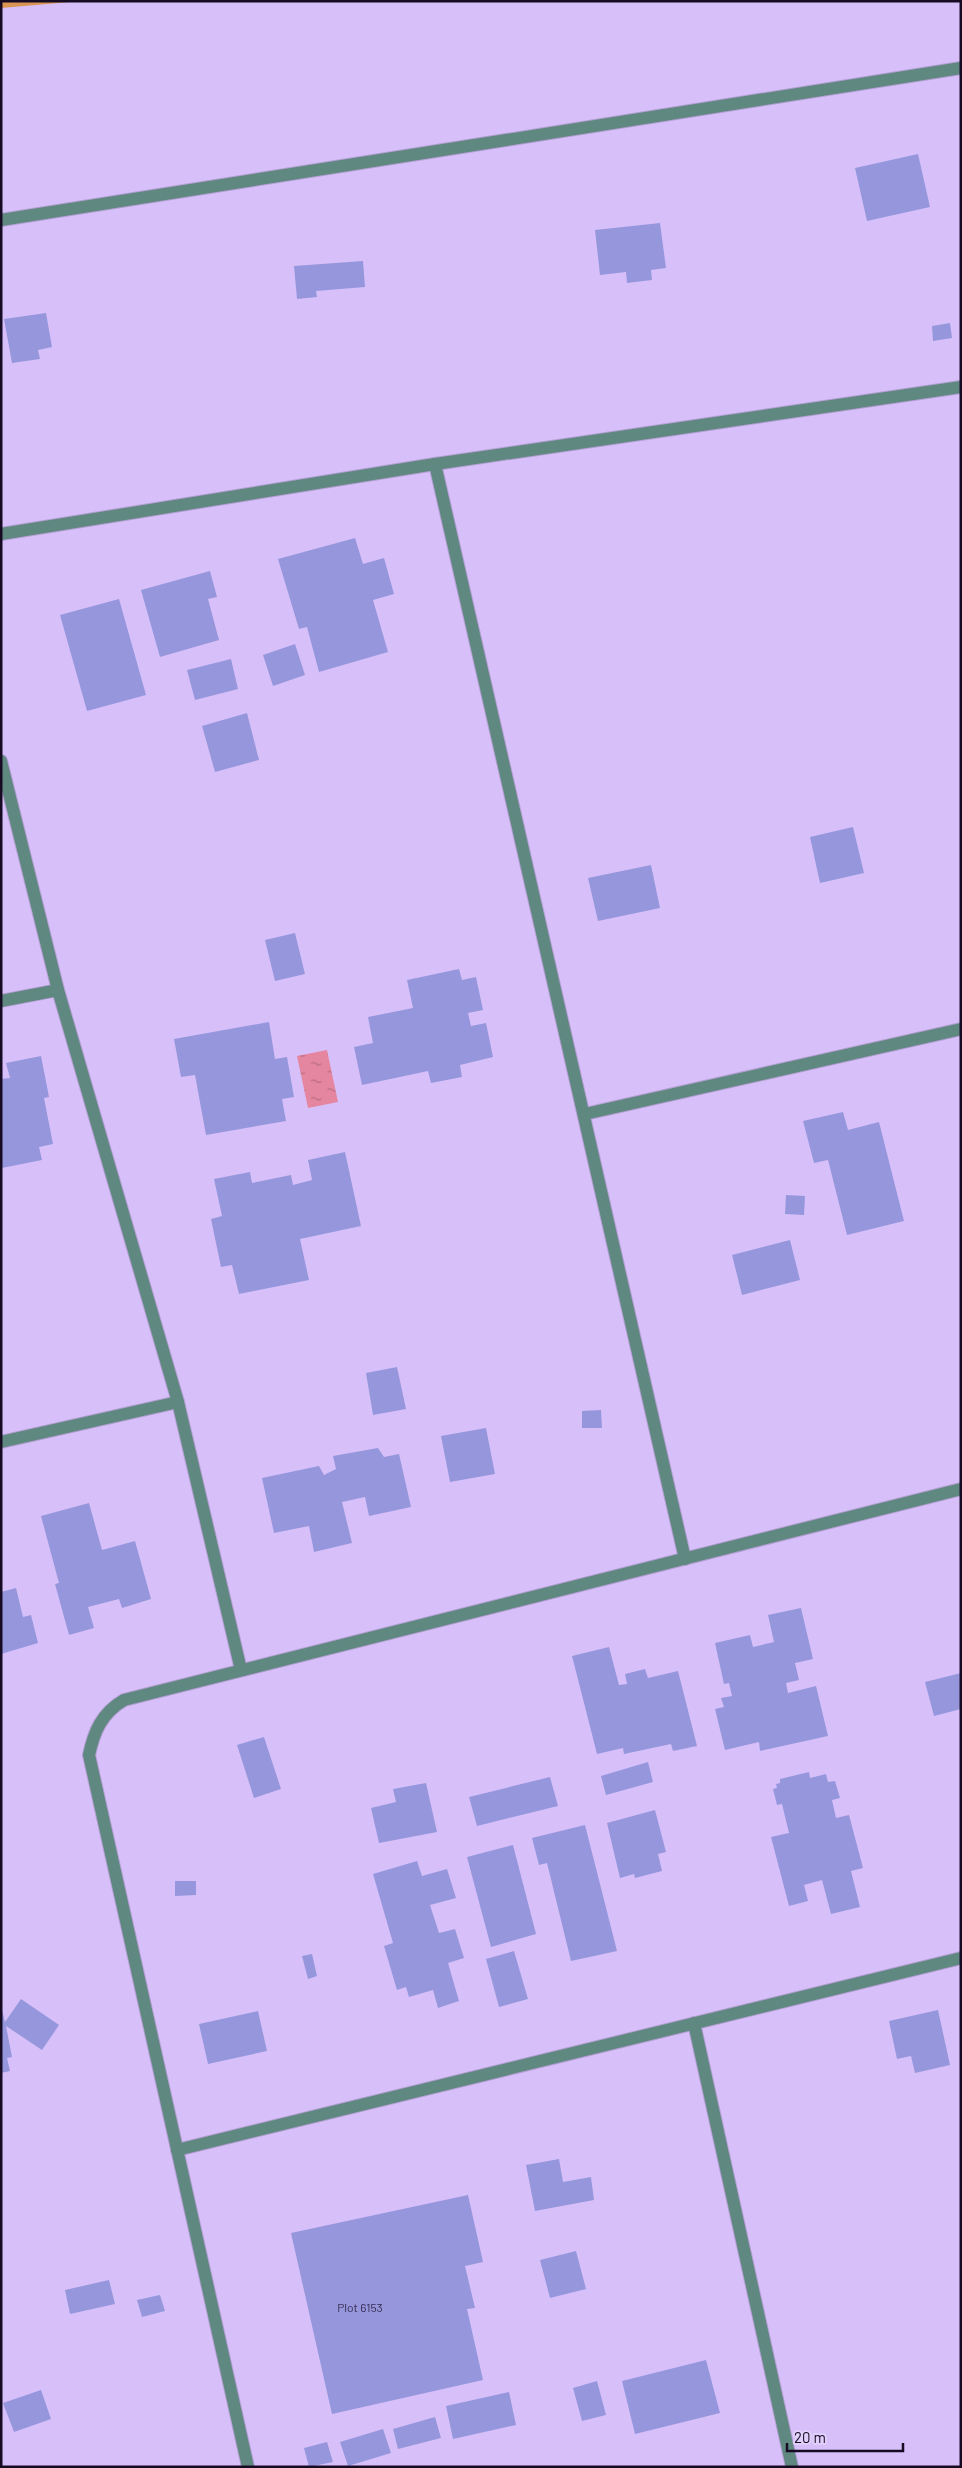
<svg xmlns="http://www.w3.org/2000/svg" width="962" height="2468" font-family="Barlow,sans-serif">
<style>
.green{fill:#da9553}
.water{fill:url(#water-ripples)}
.building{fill:#9696dd}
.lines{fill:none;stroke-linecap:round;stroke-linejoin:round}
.minor-casing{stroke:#b49fd3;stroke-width:14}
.minor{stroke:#5f8881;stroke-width:12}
.labels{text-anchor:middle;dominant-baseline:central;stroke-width:4;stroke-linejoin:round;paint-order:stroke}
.number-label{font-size:12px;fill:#372e52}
</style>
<defs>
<pattern id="water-ripples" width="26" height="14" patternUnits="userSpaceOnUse" patternTransform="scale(1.25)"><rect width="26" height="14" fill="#e4869f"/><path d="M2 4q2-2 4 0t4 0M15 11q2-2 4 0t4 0" fill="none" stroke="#b86c81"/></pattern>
</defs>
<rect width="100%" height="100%" fill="#d7c0f9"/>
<path class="green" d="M1,1h81l-81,7z"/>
<path class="water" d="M327,1050l11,52 -30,6 -11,-52z"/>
<g class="building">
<path d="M918,154l12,53 -63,14 -12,-53z"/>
<path d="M660,223l6,45 -15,2 1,10 -25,3 -1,-11 -26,3 -5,-45z"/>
<path d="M363,261l2,26 -49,4 1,6 -20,2 -3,-33z"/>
<path d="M46,313l6,34 -14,3 2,9 -28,4 -8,-44z"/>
<path d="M950,323l2,15 -19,3 -1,-15z"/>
<path d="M355,538l8,26 21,-6 10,36 -21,6 15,52 -69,20 -12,-45 -8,2 -21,-70z"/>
<path d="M210,571l7,26 -9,2 11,41 -59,17 -19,-67z"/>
<path d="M119,599l27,96 -59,16 -27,-96z"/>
<path d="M295,644l10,31 -32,11 -10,-31z"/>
<path d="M231,659l7,30 -43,11 -8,-30z"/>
<path d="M247,713l12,47 -44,12 -13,-46z"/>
<path d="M853,827l11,46 -44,10 -10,-46z"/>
<path d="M651,865l9,43 -62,13 -10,-43z"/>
<path d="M295,933l10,41 -30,7 -10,-41z"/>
<path d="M459,969l3,11 14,-3 7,33 -15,3 3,13 15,-3 7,34 -33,8 2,12 -31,6 -3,-12 -66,14 -8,-38 19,-4 -5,-26 45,-9 -6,-28z"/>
<path d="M269,1022l6,37 12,-2 7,40 -12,2 4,22 -80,14 -11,-60 -14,2 -7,-38z"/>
<path d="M41,1056l8,41 -5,1 9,46 -14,3 3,13 -40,8 -1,-89 9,-1 -4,-15z"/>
<path d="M843,1112l5,18 31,-8 25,99 -57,14 -19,-75 -14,3 -11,-42z"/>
<path d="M345,1152l16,74 -61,13 9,41 -70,14 -7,-29 -11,2 -10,-48 11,-3 -8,-37 36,-7 2,11 39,-8 2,10 19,-5 -4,-20z"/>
<path d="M786,1195l19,1 -1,19 -19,-1z"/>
<path d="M790,1240l10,40 -58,15 -10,-40z"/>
<path d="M397,1367l9,42 -33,6 -7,-42z"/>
<path d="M601,1410l1,18h-20v-17z"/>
<path d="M486,1428l9,46 -45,8 -9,-46z"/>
<path d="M378,1448l6,9 15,-3 12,53 -42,9 -4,-19 -23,5 10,41 -38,9 -5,-26 -35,7 -12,-55 57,-12 5,9 12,-6 -3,-13z"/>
<path d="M89,1503l13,47 33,-9 16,58 -29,9 -3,-9 -31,8 6,21 -25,7 -14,-51 4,-1 -18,-67z"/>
<path d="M16,1588l7,29 8,-2 7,28 -37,11v-62z"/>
<path d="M801,1608l12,51 -18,4 4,17 -13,3 2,10 28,-7 12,50 -68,15 -1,-9 -34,8 -10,-41 9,-2 -3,-9 11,-2 -3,-13 -5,1 -9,-41 35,-8 3,12 21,-5 -6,-27z"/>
<path d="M609,1647l10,38 8,-1 -2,-10 20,-5 3,9 30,-7 19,75 -24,5 -2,-7 -47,10 -1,-6 -26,6 -25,-98z"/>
<path d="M961,1673v36l-27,7 -9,-34z"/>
<path d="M264,1737l17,52 -27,9 -17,-53z"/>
<path d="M648,1762l5,20 -47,13 -5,-19z"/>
<path d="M809,1772l1,6 16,-4 2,8 7,-1 5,17 -8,2 4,18 13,-3 14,53 -12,3 9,36 -29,7 -9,-34 -18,5 4,16 -19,5 -18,-69 18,-4 -7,-29 -5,1 -4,-16 4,-1 -1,-4 4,-1v-4z"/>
<path d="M550,1777l8,29 -81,20 -8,-29z"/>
<path d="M426,1783l11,49 -58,11 -8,-35 25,-6 -3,-13z"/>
<path d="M655,1810l11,42 -8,2 4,17 -27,7 -1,-4 -14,4 -13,-55z"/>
<path d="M585,1825l32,126 -46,10 -24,-98 -8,2 -7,-27z"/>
<path d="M513,1845l23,89 -45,13 -24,-90z"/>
<path d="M417,1861l5,15 25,-7 9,29 -26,7 9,28 16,-4 9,29 -16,5 11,38 -21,7 -5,-18 -24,7 -3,-10 -9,3 -13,-44 9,-3 -20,-69z"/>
<path d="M175,1881h21v14l-21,1z"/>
<path d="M514,1951l14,48 -29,8 -13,-48z"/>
<path d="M312,1954l5,22 -9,3 -6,-23z"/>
<path d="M21,1999l38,26 -17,25 -36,-24 6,31 -5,1 3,13 -9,2v-67l4,16z"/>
<path d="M938,2010l12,55 -35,8 -4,-17 -14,3 -8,-38z"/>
<path d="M258,2011l9,40 -59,13 -9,-40z"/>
<path d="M559,2159l4,23 28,-5 3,23 -59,11 -9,-46z"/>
<path d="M468,2195l15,67 -18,4 10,42 -8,1 16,71 -151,34 -41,-181z"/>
<path d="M576,2251l10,38 -36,9 -10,-38z"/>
<path d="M109,2280l6,24 -45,10 -5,-24z"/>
<path d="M160,2295l5,16 -23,6 -5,-17z"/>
<path d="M706,2360l14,53 -85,21 -13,-53z"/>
<path d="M597,2381l9,34 -24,6 -9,-33z"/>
<path d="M41,2390l10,29 -37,13 -11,-29z"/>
<path d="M509,2392l7,33 -63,14 -7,-33z"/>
<path d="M435,2417l6,21 -43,11 -5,-20z"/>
<path d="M383,2429l8,24 -43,13 -8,-24z"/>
<path d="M327,2442l6,20 -24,5 -5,-19z"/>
</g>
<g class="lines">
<g class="minor-casing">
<g id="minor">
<path d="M1,220l960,-152"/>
<path d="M435,464l250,1095"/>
<path d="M1,534l434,-70 526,-77"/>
<path d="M1,761l57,229 120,412 63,268"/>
<path d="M1,1001l57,-11"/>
<path d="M585,1114l376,-85"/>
<path d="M1,1442l177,-40"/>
<path d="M694,2023l98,444"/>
<path d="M177,2150l784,-192"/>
<path d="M248,2467l-159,-712c5,-24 13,-42 35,-55l837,-211"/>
</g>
</g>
<use href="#minor" class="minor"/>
</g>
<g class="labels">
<g class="number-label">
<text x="360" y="2307">Plot 6153</text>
</g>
</g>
<rect width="962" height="2468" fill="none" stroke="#170b24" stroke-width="5"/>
<path d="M787 2443v8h116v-8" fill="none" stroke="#170b24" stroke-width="2.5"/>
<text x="794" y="2443" font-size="15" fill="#170b24" stroke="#e1d0fc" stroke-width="4" paint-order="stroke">20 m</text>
</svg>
